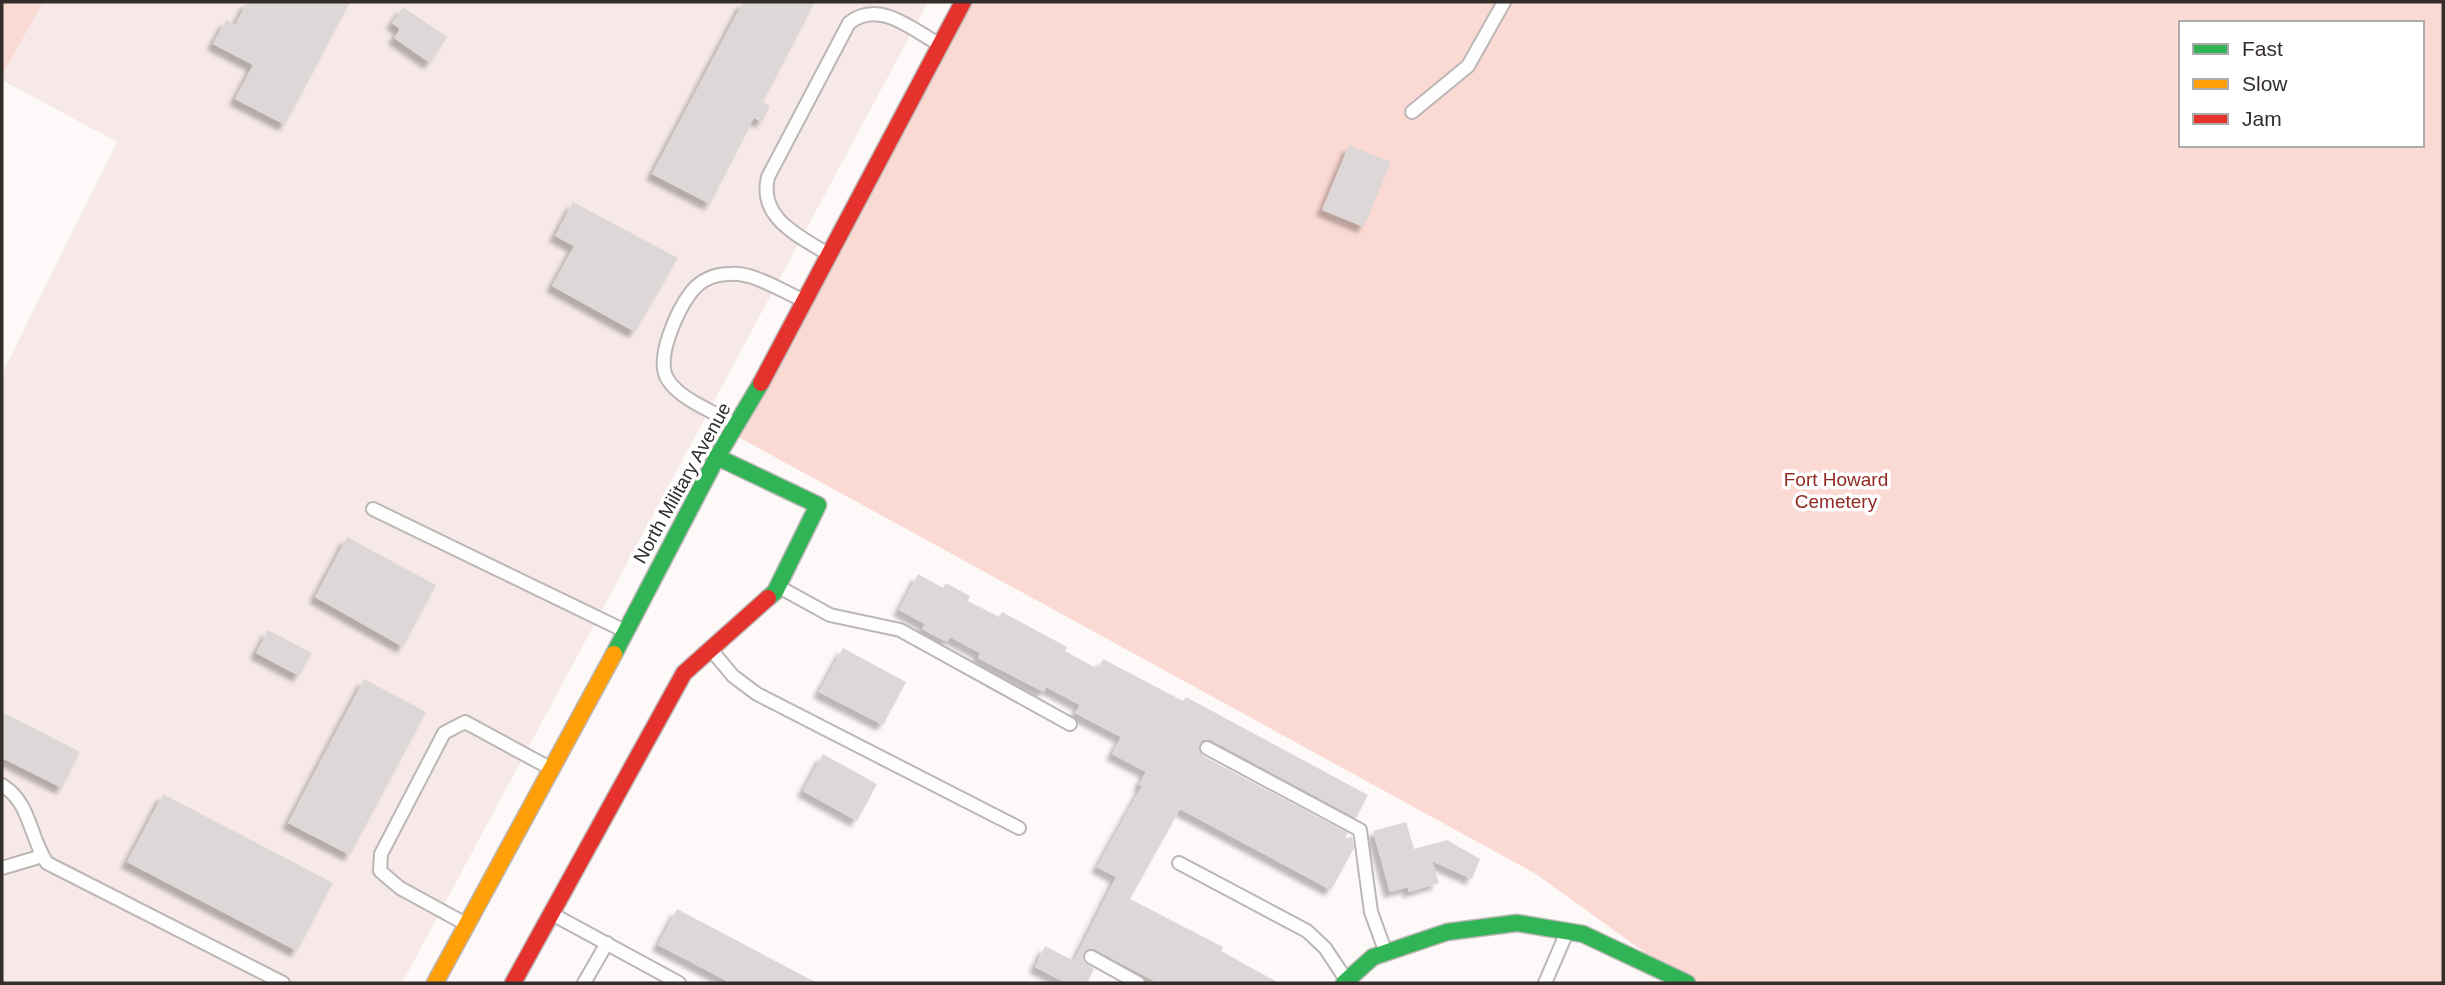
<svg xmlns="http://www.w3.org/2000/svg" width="2445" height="985" font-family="Arial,sans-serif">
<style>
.built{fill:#f6e9e7}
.green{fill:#fcdad4;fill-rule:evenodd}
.building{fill:#ddd8d7;filter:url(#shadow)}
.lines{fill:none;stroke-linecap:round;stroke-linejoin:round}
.lane-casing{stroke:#bcb7b6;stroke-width:16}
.fast-casing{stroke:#bcb7b6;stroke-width:19}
.slow-casing{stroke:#bcb7b6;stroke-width:19}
.jam-casing{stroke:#bcb7b6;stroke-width:19}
.lane{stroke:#fffefe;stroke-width:12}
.fast{stroke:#30b455;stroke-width:16}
.slow{stroke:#ff9f0a;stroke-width:16}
.jam{stroke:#e5322d;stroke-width:16}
.labels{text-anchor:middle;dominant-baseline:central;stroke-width:7;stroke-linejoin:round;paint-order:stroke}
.park-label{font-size:19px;fill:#922a23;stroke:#fff}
.street-label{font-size:19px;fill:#332d2c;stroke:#fff}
</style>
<defs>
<filter id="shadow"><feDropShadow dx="-6" dy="6" stdDeviation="2" flood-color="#0004"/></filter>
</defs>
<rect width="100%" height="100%" fill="#fdf9f8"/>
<path class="built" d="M2,2h926l-526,981h-400v-609l115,-232 -115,-62z"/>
<g class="green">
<path d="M2,2h41l-41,73z"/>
<path d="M963,2h1480v981h-756l-151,-109 -803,-440zM2181,23h241v122h-241z"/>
</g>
<g class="building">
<path d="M247,2h103l-65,123 -50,-26 18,-34 -40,-21 13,-24 9,5z"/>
<path d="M743,2h72l-52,100 7,4 -8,16 -8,-4 -44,86 -58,-30z"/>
<path d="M403,7l44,30 -17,26 -36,-25 6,-9 -8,-6z"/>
<path d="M1349,145l42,17 -27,65 -42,-17z"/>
<path d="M573,202l105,56 -43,74 -83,-46 22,-40 -19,-10z"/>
<path d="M347,537l89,48 -33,62 -88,-50z"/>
<path d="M918,574l25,14 3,-5 24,13 -2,5 31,16 3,-5 65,35 -2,4 33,18 5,-10 80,42 3,-4 182,98 -12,23 -145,-78h-8l-4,5 4,11 145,77 -3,5 7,-1 2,11 -23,42 -151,-81 -50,90 93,48 -2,4 58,32h-121l-66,-35 -6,2 -4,6 2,6 10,7 -7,14h-21l-31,-16 10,-21 29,15 42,-84 -19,-10 45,-81 -3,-1 7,-13 -34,-18 9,-17 -46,-24 5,-8 -34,-18 -2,5 -41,-21 -25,-13 2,-5 -30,-16 -3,5 -25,-13 3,-5 -26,-14z"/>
<path d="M268,630l44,23 -13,23 -43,-23z"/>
<path d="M843,648l63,34 -23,43 -64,-33z"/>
<path d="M364,679l62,33 -76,143 -62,-32z"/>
<path d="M2,712l78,40 -18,36 -60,-30z"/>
<path d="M823,754l54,30 -20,37 -54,-30z"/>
<path d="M163,794l170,89 -36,68 -170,-89z"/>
<path d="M1406,822l8,27 33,-9 33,19 -8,20 -40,-18 7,22 -30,9 -1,-5 -18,5 -17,-61z"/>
<path d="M677,909l140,74h-86l-73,-38z"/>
</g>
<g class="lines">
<g class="lane-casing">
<g id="lane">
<path d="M1412,112l56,-46 36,-64"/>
<path d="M828,254c-29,-18 -70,-36 -60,-77l81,-154c29,-23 60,4 88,20"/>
<path d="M735,424c-21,-12 -54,-24 -67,-44 -14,-21 10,-71 24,-89 9,-11 23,-17 38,-17 24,-2 53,18 75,27"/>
<path d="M373,509l252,122"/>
<path d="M779,587l51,28 70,15 170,94"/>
<path d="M713,652l20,24 24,18 262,134"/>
<path d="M1207,748l153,82 11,82 15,41"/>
<path d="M2,785c29,18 27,51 45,78l236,120"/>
<path d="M1179,863l128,68 18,17 20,30"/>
<path d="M2,868l40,-12"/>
<path d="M554,915l125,68"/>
<path d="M464,923l-64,-35 -20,-17 1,-17 63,-121 21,-11 83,45"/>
<path d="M1091,957l47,26"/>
<path d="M584,983l23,-40"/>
<path d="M1545,983l22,-51"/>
</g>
</g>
<g class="fast-casing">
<g id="fast">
<path d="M717,457l101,48 -43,87 -7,6"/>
<path d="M614,654l103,-197 44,-74"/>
<path d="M1344,983l29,-26 74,-25 70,-9 66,11 104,49"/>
</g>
</g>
<g class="slow-casing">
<path id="slow" d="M435,983l179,-329"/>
</g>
<g class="jam-casing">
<g id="jam">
<path d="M761,383l202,-381"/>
<path d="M513,983l171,-310 84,-75"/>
</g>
</g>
<use href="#lane" class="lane"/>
<use href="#fast" class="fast"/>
<use href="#slow" class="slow"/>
<use href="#jam" class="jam"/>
</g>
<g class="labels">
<g class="park-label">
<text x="1836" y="479">Fort Howard<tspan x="1836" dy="22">Cemetery</tspan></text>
</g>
<g class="street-label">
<text transform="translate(682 483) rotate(-61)">North Military Avenue</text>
</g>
</g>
<rect width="2445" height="985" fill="none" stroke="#332d2c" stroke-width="7"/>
<rect x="2179" y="21" width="245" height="126" fill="#ffffff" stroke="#adabab" stroke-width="2"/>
<rect x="2193" y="44" width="35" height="10" fill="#30b455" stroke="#adabab" stroke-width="2"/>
<text x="2242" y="56" font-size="21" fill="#332d2c">Fast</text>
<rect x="2193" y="79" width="35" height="10" fill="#ff9f0a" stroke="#adabab" stroke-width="2"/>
<text x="2242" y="91" font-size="21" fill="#332d2c">Slow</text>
<rect x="2193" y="114" width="35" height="10" fill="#e5322d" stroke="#adabab" stroke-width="2"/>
<text x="2242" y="126" font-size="21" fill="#332d2c">Jam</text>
</svg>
